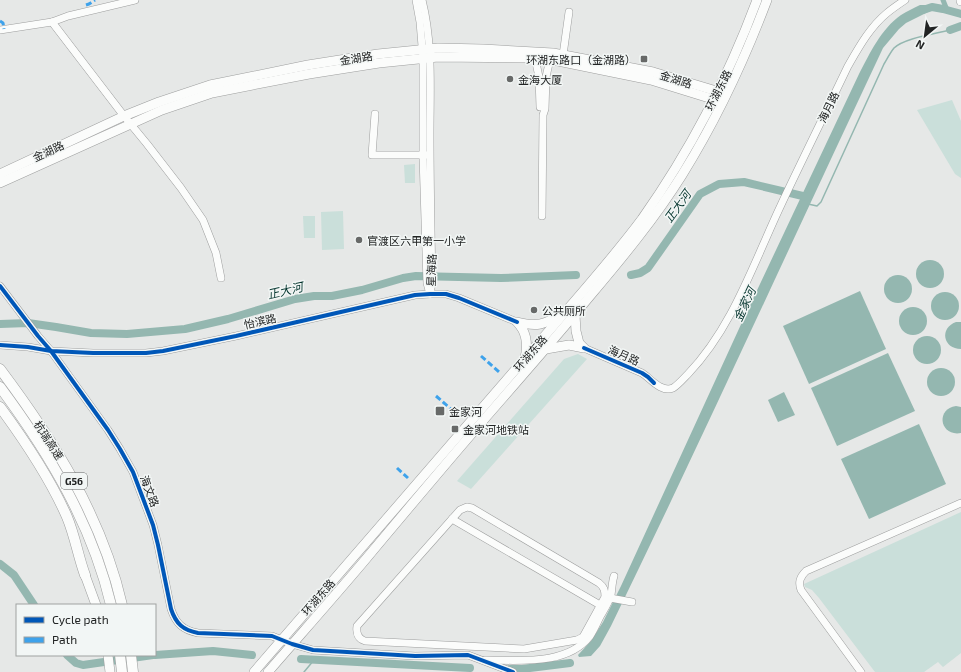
<svg xmlns="http://www.w3.org/2000/svg" width="961" height="672" font-family="'Exo 2','Noto Sans SC',sans-serif">
<style>
.green{fill:#cadfda}
.water{fill:#94b7b0}
.lines{fill:none;stroke-linecap:round;stroke-linejoin:round}
.stream{stroke:#94b7b0;stroke-width:1.5}
.canal{stroke:#94b7b0;stroke-width:5}
.river{stroke:#94b7b0;stroke-width:8}
.minor-casing{stroke:#9d9e9e;stroke-width:8}
.major-casing{stroke:#9d9e9e;stroke-width:10}
.highway-casing{stroke:#9d9e9e;stroke-width:11}
.minor{stroke:#fbfcfb;stroke-width:7}
.major{stroke:#fbfcfb;stroke-width:9}
.highway{stroke:#fbfcfb;stroke-width:10}
.quiet{stroke:#3ea2eb;stroke-width:3;stroke-dasharray:6 3;stroke-linecap:butt}
.cycleway-casing{stroke:#f2f6f5;stroke-width:6}
.cycleway{stroke:#0057b8;stroke-width:4}
.poi-dot{fill:#676968;stroke:#f2f6f5;stroke-width:1.5}
.labels{text-anchor:middle;dominant-baseline:central;stroke-width:3;stroke-linejoin:round;paint-order:stroke}
.shield{fill:#f2f6f5;stroke:#606363;stroke-width:1}
.shield-label{font-size:10px;font-weight:bold;fill:#222424}
.street-label{font-size:11px;fill:#222424;stroke:#f2f6f5}
.poi-label{font-size:11px;fill:#222424;stroke:#f2f6f5;text-anchor:start}
.water-label{font-size:12px;font-style:italic;fill:#02332c;stroke:#f2f6f5}
</style>
<rect width="100%" height="100%" fill="#e6e8e7"/>
<g class="green">
<path d="M952,100l9,21v57l-6,-4 -38,-64z"/>
<path d="M415,164v19h-10l-1,-18z"/>
<path d="M343,211l1,38 -22,1 -1,-38z"/>
<path d="M303,216h12v22h-11z"/>
<path d="M578,354l9,5 -116,130 -14,-8 107,-122z"/>
<path d="M961,512v141l-18,14 -5,-5 -14,10h-49l-56,-74 -7,-8 -7,-3 -1,-3z"/>
</g>
<g class="water">
<path d="M920,5h14l-2,5 -26,13 -7,6 -16,19c-91,193 -179,387 -272,578l-11,20 -9,10 -12,1 -1,-2 13,-14 12,-19 18,-36 122,-266 116,-246c11,-21 22,-45 42,-59 6,-4 13,-7 19,-10z"/>
<circle cx="930" cy="274" r="14"/>
<circle cx="898" cy="289" r="14"/>
<path d="M860,291l26,58 -77,35 -26,-58z"/>
<circle cx="945" cy="306" r="14"/>
<circle cx="913" cy="321" r="14"/>
<path d="M956,322h5v27c-18,0 -22,-21 -5,-27z"/>
<circle cx="927" cy="350" r="14"/>
<path d="M888,353l27,58 -78,35 -26,-58z"/>
<circle cx="941" cy="382" r="14"/>
<path d="M784,392l11,23 -17,7 -10,-22z"/>
<path d="M956,406l5,1v26c-21,4 -26,-24 -5,-27z"/>
<path d="M919,424l27,60 -77,35 -28,-60z"/>
</g>
<g class="lines">
<g class="stream">
<path d="M808,204l9,2 4,-4 63,-138c3,-5 6,-11 10,-16 10,-10 41,-14 56,-18"/>
<path d="M304,672l10,-12"/>
</g>
<path class="canal" d="M943,0l4,10"/>
<g class="river">
<path d="M923,10l9,-3 11,2 18,5"/>
<path d="M950,30l11,-4"/>
<path d="M631,275l9,-2 8,-5 52,-74 19,-10 25,-2 63,15"/>
<path d="M0,324l28,-1 28,4 35,6 36,1 58,-5 43,-10 67,-20 19,-3h18l30,-6 41,-12 13,-2 85,2 75,-3"/>
<path d="M0,564l14,11 20,30"/>
<path d="M67,655l9,8 7,2 70,-10"/>
<path d="M155,655l58,-4 39,4"/>
<path d="M301,659l169,9"/>
<path d="M510,669h12l48,-6"/>
</g>
<g class="minor-casing">
<g id="minor">
<path d="M416,0l4,22 3,36v98l4,127 3,11"/>
<path d="M422,0c11,43 8,89 8,134 0,50 1,100 2,149l-2,10"/>
<path d="M52,22l72,94 23,28 34,44 22,32 13,33 5,25"/>
<path d="M0,30l52,-8 16,-6 67,-16"/>
<path d="M563,55l6,-43"/>
<path d="M535,58l4,19 1,30"/>
<path d="M375,114l-3,41h55"/>
<path d="M542,216l1,-101 2,-6 1,-32 4,-18"/>
<path d="M0,286l38,50 13,15 57,79 12,19 13,23 20,53 5,20 13,64c5,15 12,21 27,24l74,3 20,8 21,6 102,6 53,-1 45,17"/>
<path d="M0,345l28,2 23,4 42,2h53l17,-2 73,-15 179,-41 15,-1h16l13,4 58,24"/>
<path d="M584,348l58,25c8,5 19,20 31,15 5,-3 11,-10 15,-14 45,-47 66,-112 93,-169 22,-47 45,-93 67,-139 11,-19 22,-39 39,-53 6,-5 12,-9 18,-13"/>
<path d="M467,507l5,1 127,75c5,4 6,7 6,14l-22,40 -6,3 -53,9 -159,-8c-7,-2 -9,-8 -8,-15l103,-116z"/>
<path d="M452,519l148,86"/>
<path d="M610,598l22,4"/>
<path d="M485,660c33,0 82,6 105,-24 4,-6 7,-13 10,-19 4,-7 9,-15 11,-22 1,-6 1,-13 3,-19"/>
<path d="M861,672l-60,-82c-3,-8 -1,-13 5,-19l155,-68"/>
</g>
</g>
<g class="major-casing">
<g id="major">
<path d="M961,0v1"/>
<path d="M0,174l124,-58 35,-14 51,-17 98,-20 70,-11 60,-6 45,1 70,4 100,19 70,21"/>
<path d="M0,183l162,-73 50,-17 97,-19 70,-11 59,-6 97,1 18,2 98,20 68,21"/>
<path d="M546,349l23,-4 15,3 -5,-5 -3,-12 -1,-16"/>
<path d="M525,358c3,-13 2,-26 -8,-36 20,5 27,3 44,-8"/>
<path d="M85,575l11,30"/>
<path d="M108,655l2,17"/>
<path d="M254,672l313,-362c26,-30 52,-60 75,-91 48,-68 86,-141 115,-219"/>
<path d="M268,672c32,-37 65,-74 97,-112 36,-43 72,-86 109,-129 39,-45 78,-89 116,-135 33,-39 65,-78 92,-121 35,-56 62,-114 85,-175"/>
</g>
</g>
<g class="highway-casing">
<g id="highway">
<path d="M0,369c54,72 102,148 122,236"/>
<path d="M0,387c49,66 92,137 111,218"/>
<path d="M0,407c25,34 50,71 67,110 8,19 11,39 18,58"/>
<path d="M120,655l2,17"/>
<path d="M131,655l2,17"/>
</g>
</g>
<use href="#minor" class="minor"/>
<use href="#major" class="major"/>
<use href="#highway" class="highway"/>
<g class="quiet">
<path d="M86,5l3,-1 6,-4"/>
<path d="M0,21l3,2 1,6"/>
<path d="M481,356l18,16"/>
<path d="M436,396l24,21"/>
<path d="M397,468l11,10"/>
</g>
<g class="cycleway-casing">
<g id="cycleway">
<path d="M0,286l38,50 13,15 57,79 12,19 13,23 20,53 5,20 13,64c5,15 12,21 27,24l74,3 20,8 21,6 102,6 53,-1 45,17"/>
<path d="M0,345l28,2 23,4 42,2h53l17,-2 73,-15 179,-41 15,-1h16l13,4 58,24"/>
<path d="M584,348l58,25 6,4 6,6"/>
</g>
</g>
<use href="#cycleway" class="cycleway"/>
</g>
<g class="poi-dot">
<rect x="640" y="55" width="8" height="8" rx="2"/>
<circle cx="510" cy="79" r="4"/>
<circle cx="359" cy="240" r="4"/>
<circle cx="534" cy="310" r="4"/>
<rect x="435" y="406" width="10" height="10" rx="2"/>
<rect x="451" y="425" width="8" height="8" rx="2"/>
</g>
<g class="labels">
<rect class="shield" x="61" y="473" width="26" height="16" rx="3"/>
<g class="shield-label">
<text x="74" y="481">G56</text>
</g>
<g class="street-label">
<text transform="translate(356 58) rotate(-9)">金湖路</text>
<text transform="translate(676 79) rotate(17)">金湖路</text>
<text transform="translate(718 90) rotate(-63)">环湖东路</text>
<text transform="translate(828 107) rotate(-64)">海月路</text>
<text transform="translate(48 151) rotate(-25)">金湖路</text>
<text transform="translate(431 270) rotate(-88)">星海路</text>
<text transform="translate(260 321) rotate(-13)">怡滨路</text>
<text transform="translate(530 353) rotate(-49)">环湖东路</text>
<text transform="translate(624 355) rotate(24)">海月路</text>
<text transform="translate(49 440) rotate(57)">杭瑞高速</text>
<text transform="translate(150 491) rotate(69)">海文路</text>
<text transform="translate(318 597) rotate(-49)">环湖东路</text>
</g>
<g class="poi-label">
<text x="636" y="59" text-anchor="end">环湖东路口（金湖路）</text>
<text x="518" y="79">金海大厦</text>
<text x="367" y="240">官渡区六甲第一小学</text>
<text x="542" y="310">公共厕所</text>
<text x="449" y="411">金家河</text>
<text x="463" y="429">金家河地铁站</text>
</g>
<g class="water-label">
<text transform="translate(677 206) rotate(-54)">正大河</text>
<text transform="translate(285 290) rotate(-13)">正大河</text>
<text transform="translate(744 304) rotate(-65)">金家河</text>
</g>
</g>
<rect x="16" y="604" width="140" height="52" fill="#f2f6f5" stroke="#9fa2a1"/>
<rect x="24" y="617" width="20" height="6" fill="#0057b8" stroke="#9fa2a1"/>
<text x="52" y="624" font-size="12" fill="#222424">Cycle path</text>
<rect x="24" y="637" width="20" height="6" fill="#3ea2eb" stroke="#9fa2a1"/>
<text x="52" y="644" font-size="12" fill="#222424">Path</text>
<g transform="translate(925 36) rotate(209)" stroke="#f2f6f5" stroke-width="3" paint-order="stroke">
<path d="M0-3L7 15L0 10L-7 15Z" fill="#222424"/>
<text y="-6" font-size="11" font-weight="bold" text-anchor="middle" fill="#222424">N</text>
</g>
</svg>
